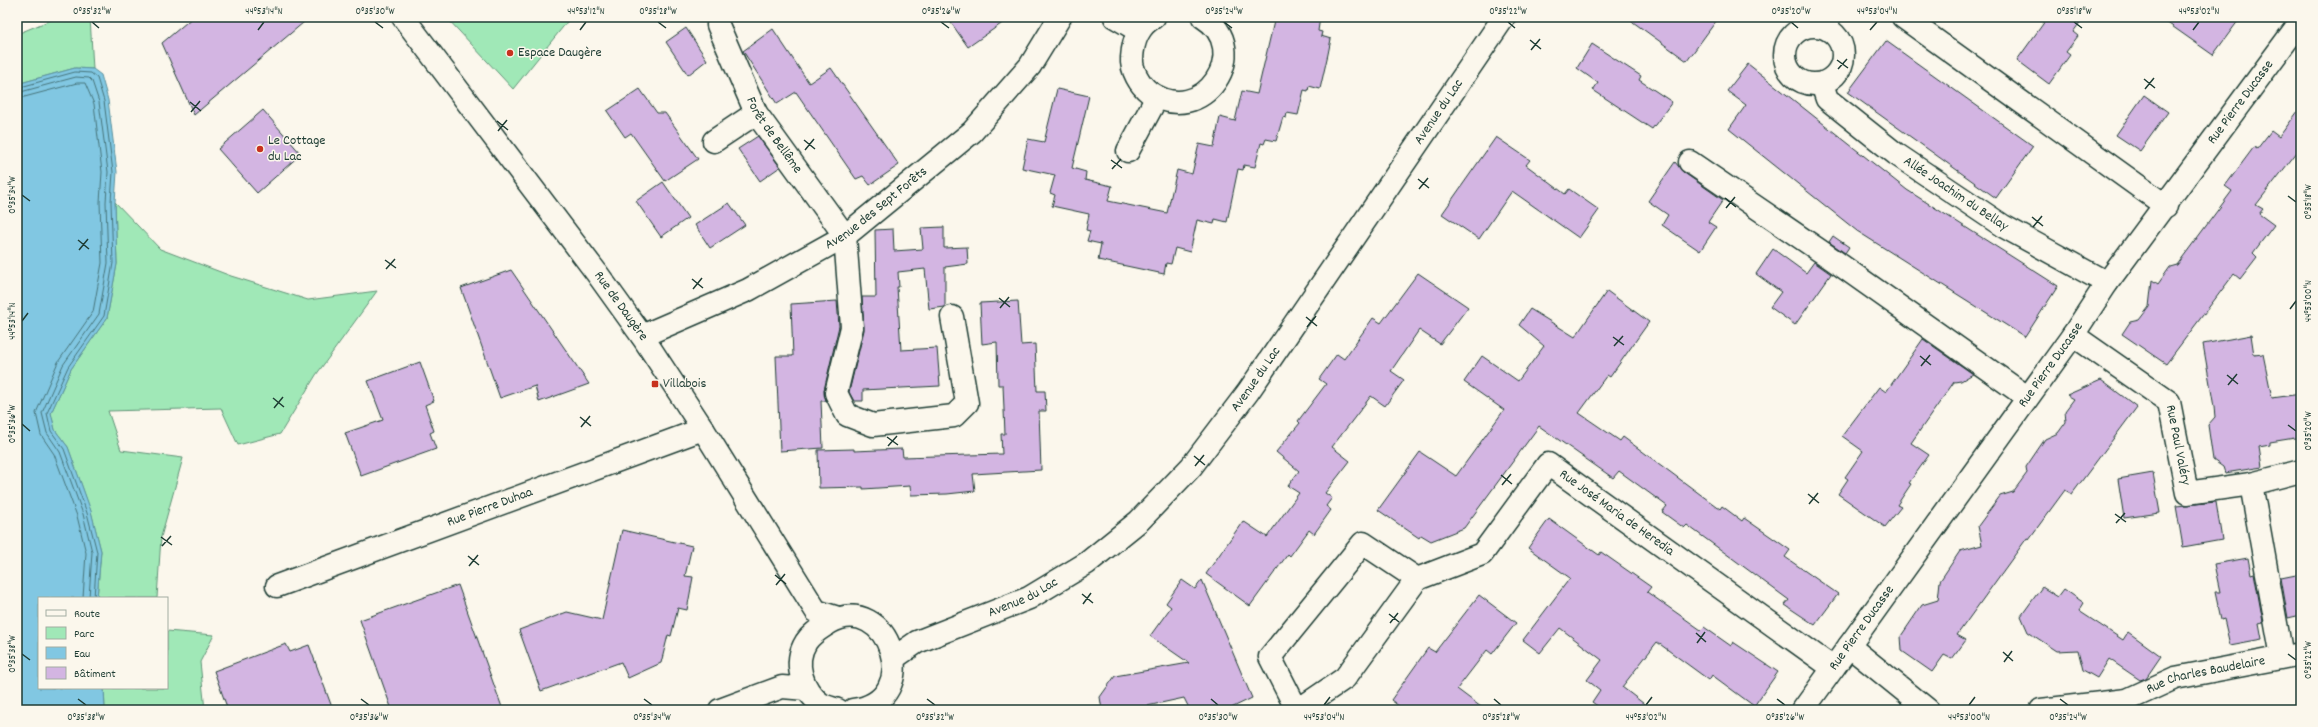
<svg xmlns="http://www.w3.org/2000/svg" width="2318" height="727" font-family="Dekko,sans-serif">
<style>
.green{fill:#a0e8b7;stroke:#609276}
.water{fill:#81c7e2;stroke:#5a909c}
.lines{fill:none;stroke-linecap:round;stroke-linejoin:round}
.shore{stroke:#46747a;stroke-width:1}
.building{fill:#d3b5e2;stroke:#1f3d34}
.minor-casing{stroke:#1f3d34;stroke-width:25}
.minor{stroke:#fbf7ec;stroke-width:22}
.ticks{fill:none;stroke:#1f3d34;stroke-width:1.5}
.poi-dot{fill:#c8321e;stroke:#fbf7ec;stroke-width:1.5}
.labels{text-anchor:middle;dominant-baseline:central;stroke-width:3;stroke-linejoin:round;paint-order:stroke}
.poi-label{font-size:14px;fill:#1f3d34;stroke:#fbf7ec;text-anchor:start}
.street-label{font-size:14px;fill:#1f3d34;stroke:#fbf7ec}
.neatline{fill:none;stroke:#1f3d34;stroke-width:1.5}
.ticks-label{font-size:10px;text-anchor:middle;fill:#1f3d34}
</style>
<rect width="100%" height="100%" fill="#fbf7ec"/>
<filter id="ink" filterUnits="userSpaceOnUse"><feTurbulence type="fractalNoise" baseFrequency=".025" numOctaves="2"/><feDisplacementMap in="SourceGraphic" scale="8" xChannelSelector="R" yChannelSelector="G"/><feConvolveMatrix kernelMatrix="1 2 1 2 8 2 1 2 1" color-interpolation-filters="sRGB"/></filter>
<g filter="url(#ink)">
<g class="green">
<path d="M58,17h32l3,52 -18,-1 -58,16v-50z"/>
<path d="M446,17h125l-58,72z"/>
<path d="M115,202l45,47 71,27 77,24 69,-9 -61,84 -36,59 -42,11 -17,-37 -113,3 13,39 62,8 -22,79 -4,61h-60l4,-47 -10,-39 -23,-65 -13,-17 -4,-17 20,-44 36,-51 10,-54z"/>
<path d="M167,631l47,4 -14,27 5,48h-100l-1,-22h63z"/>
</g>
<path class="water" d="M75,68l18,1 8,6 7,25 9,72 -2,30 2,62 -10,54 -36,51 -20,44 4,17 13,17 23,64 10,40 -4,47h-58v90h65l1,22h-88v-626z"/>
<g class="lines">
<g class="shore">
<path d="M17,88l58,-16 16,1 6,5 7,23 9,71 -2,30 2,61 -9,53 -36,51 -21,46 4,18 13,18 23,64 10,39 -3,46"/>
<path d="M17,93l59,-16 13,1 3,3 7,21 9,70 -2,30 2,61 -9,51 -36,51 -21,48 5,20 13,19 23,62 9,38 -3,46"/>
<path d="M17,99l60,-16h8l9,21 8,68 -2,30 2,61 -9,49 -35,50 -22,51 5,22 13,19 23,62 9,37 -3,45"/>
</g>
</g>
<g class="building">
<path d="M193,17h117l-116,98 -32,-72z"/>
<path d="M947,17h64l-43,30z"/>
<path d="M1275,17h45l-2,14 4,1 -1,4 10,3 -3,15 -8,35 -11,-3 -1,5 -4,-1 -6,25 -11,-2 -1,5 -3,-1 -7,24 -10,-2 -2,5 -3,-1 -6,24 -11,-2 -1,5 -5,-1 -11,53 -12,-3 -1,5 -17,-4 -7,32 -15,-4 -4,16 -5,-1 -2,11 -66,-14 3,-16 -14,-3 3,-10 -4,-1 3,-16 -37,-8 3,-11 -5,-2 5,-18 -33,-7 6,-29 16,3 13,-53 32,7 -17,72 14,4 -1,8 27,6 -4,15 59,12 10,-43 15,4 7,-30 15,3 6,-30 15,4 7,-30 15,3z"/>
<path d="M1626,17h93l-32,44z"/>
<path d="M2048,17h36l-11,15 5,4 -12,16 4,3 -21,29 -32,-24z"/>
<path d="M2159,17h82l-28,38z"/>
<path d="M686,28l21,32 -19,15 -22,-33z"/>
<path d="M773,29l36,54 22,-15 68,97 -29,20 -7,-9 -7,3 -60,-87 -19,12 -34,-53z"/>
<path d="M1886,41l147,105 -37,52 -148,-106z"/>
<path d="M1592,44l49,32 -2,4 33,22 -20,27 -59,-39 5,-7 -21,-15z"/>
<path d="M1748,64l159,126 151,96 -33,51 -168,-106 -128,-102 17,-24 -19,-14z"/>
<path d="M640,89l17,24h8l33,46 -33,22 -34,-48 -6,4 -18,-26z"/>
<path d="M2144,95l24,17 -28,39 -24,-16z"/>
<path d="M2301,107v40l-45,58 7,4 -4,5 15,11 -21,28 4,4 -17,22 -6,-5 -68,90 -44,-30 8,-12 9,-2 10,-13 3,-27 6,4 12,-17 7,-2 55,-74 -7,-5 29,-39 3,2 14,-18 8,6z"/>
<path d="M263,110l38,44 -44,39 -39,-44z"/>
<path d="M758,136l22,31 -20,14 -22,-32z"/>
<path d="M1496,137l34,23 -4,5 39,29 4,-5 30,21 -20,28 -67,-47 -33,48 -37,-25z"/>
<path d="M1675,162l8,10 40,28 -15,22 8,5 -16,24 -38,-26 6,-10 -20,-14z"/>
<path d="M663,182l25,36 -27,19 -25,-36z"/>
<path d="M729,203l16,22 -35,23 -15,-23z"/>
<path d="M944,227v21l23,-1 1,17 -23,3v40l-16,2 -4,-40 -27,3 1,15h-2l4,63 36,-2 3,38 -77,4v11h-9l-5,-9 15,-62 -2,-33h14l-1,-67 18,-1 1,22 29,-2 -2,-21z"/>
<path d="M1833,236l16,11 -4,6 -16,-11z"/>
<path d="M1773,249l33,24 8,-11 17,12 -36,51 -25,-18 11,-15 -25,-18z"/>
<path d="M511,270l78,114 -50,18 -4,-16 -35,12 -39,-110z"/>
<path d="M1418,273l50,34 -28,37 -21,-14 -28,41 13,9 -19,26 -14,-10 -39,51 18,14 -25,32 7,5 -6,8 5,4 -17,24 -5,-4 -19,26 -2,-2 -38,52 -44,-32 37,-53 24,16 32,-44 -11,-7 11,-15 -23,-19 24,-29 -2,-2 28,-37 -7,-5 18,-25 7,5 29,-41 8,5z"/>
<path d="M1607,291l42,31 -39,55 -3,-2 -28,38 41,28 3,-4 97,72 2,-3 20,15 2,-3 46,32 -5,7 53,37 -23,31 -30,-20 4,-5 -102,-75 -3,3 -22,-16 5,-6 -48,-35 -6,7 -74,-52 -75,102 -33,13 -10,-6 -2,3 -41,-28 42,-58 36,24 48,-66 -40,-28 18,-26 36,25 26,-35 -25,-21 11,-16 45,28z"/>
<path d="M837,301l2,25 -15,64 2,11h-5l2,47 -43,3 -4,-95h17l-2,-52z"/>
<path d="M1018,301l3,44 14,-1 2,47h8l1,20h-7l2,59 -68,4 2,17 -28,3 -36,1 -1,-9 -47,3v-2l-44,1 -1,-38 36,-1v2l48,-2 1,8 99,-3 -1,-20h4l-2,-49h-5l-1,-43 -15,2 -2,-41z"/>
<path d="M2251,335l3,20 9,-1 9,44 29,-4v43l-31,5v3l-11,2 3,20 -37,6 -2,-6 -10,-7 -5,-35 7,-8 -1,-10 -11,-63z"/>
<path d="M1923,339l50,35 -12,7 -7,1 -43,61 18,12 -20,28 2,1 -14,21 4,2 -16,20 -47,-33 10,-15 -3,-2 18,-26 -21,-15 37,-49 7,5z"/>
<path d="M420,362l14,39 -9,4 9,26 -4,2 6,16 -75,27 -16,-43 38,-13 -15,-39z"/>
<path d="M2101,380l36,27 -65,87 -7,-4 -36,49 -2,-1 -70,97 9,5 -14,19 -8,-4 -12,17 -30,-21 -1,-15 21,-31 16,-5 2,-19 20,-30 22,-6 -4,-19 22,-30 13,-4 14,-19 -1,-6 19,-28 13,-6 8,-11 -1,-11 9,-12 -7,-4z"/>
<path d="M2153,473l7,40 -36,5 -6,-39z"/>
<path d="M2216,502l6,38 -39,7 -7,-41z"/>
<path d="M1549,519l50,36 2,-3 50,35 -4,5 54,38 3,-3 27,19 2,-4 45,30 -24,34 -42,-31 -3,5 -52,-38 -35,45 30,23h-49l-11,-8 8,-12 -13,-10 15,-20 -42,-32 -20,25 -17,-13 47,-62 -42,-30z"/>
<path d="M622,530l70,16 -7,30 8,1 -6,33 -9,-2 -7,28 -3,-1 -7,28 -33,15 -7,-16 -80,29 -22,-61 48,-18 35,8z"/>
<path d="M2248,558l3,16 3,-1 9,49 -4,1 3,16 -32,6 -6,-26 -3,1 -6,-28h5l-6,-28z"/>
<path d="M2301,574v41l-13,3 -7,-40z"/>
<path d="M1182,580l13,9 7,-9 50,118 -25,12h-37l-6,-12 -37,8 1,4h-46l-2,-13 15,-21 74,-13 -39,-27 21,-29 -5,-4z"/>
<path d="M458,585l45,125h-111l-32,-90z"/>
<path d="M2042,587l16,10 6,-8 20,14 -5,8 44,29 5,-8 33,24 -15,22 -6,2 -31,-21 -12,19 -14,-8 -5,-20 -21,1 -29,-19 -7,-16z"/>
<path d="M1479,595l37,28 -24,31 -5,-4 -30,39 28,21h-81l-13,-10 37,-52 7,4z"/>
<path d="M286,644l4,8 19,-7 24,65h-105l-14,-39z"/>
</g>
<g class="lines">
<g class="minor-casing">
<g id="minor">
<path id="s1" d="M403,17l193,255 46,64 61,93 113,182 22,7"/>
<path d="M1115,17l24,14"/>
<path d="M1154,17c-16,9 -21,24 -22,41 -1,12 8,27 17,34 54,38 106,-43 54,-75"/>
<path d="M1903,17l263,189"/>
<path id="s2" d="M718,25l38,88 89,123 7,91 -16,66 11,22 26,10 81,-9 13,-13 -15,-86"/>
<circle cx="1814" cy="55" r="29"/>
<path id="s3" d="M1822,84l5,15 69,55 107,72 104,57"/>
<path d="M714,141l42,-28"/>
<path d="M1128,151l29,-54"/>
<path d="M1690,162l142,97 195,138"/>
<path id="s4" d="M2073,335l96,67 18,91 64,-9 31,173"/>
<path id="s5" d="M642,336l106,-46 97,-54 127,-104 58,-66 30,-49"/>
<path d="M2251,484l50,-13"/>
<path id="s6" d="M277,586l426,-157"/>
<path d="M1849,646l79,64"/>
<path id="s7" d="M894,658l23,-16 112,-44 58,-35 52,-42 52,-54 57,-75 256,-375"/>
<path d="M720,710l62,-23 24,2"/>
<path d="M838,710c-5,-2 -12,-3 -17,-6 -19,-14 -28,-41 -15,-62 6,-9 14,-13 23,-19 59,-34 98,78 24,87"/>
<path id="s8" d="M1297,710l-27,-53 93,-114 54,36 65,-25 66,-90 285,204"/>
<path d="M1298,710l47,-32 72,-99"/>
<path id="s9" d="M1803,710l270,-375 34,-52 194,-262"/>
<path id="s10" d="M2041,710l86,-10 48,-22 126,-24"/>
</g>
</g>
<use href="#minor" class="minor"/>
</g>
</g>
<path class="ticks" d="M92,22l7,6M375,22l8,6M658,22l8,6M941,22l8,6M1224,22l8,6M1508,22l7,6M1791,22l7,6M2074,22l8,6M258,30l6,-8M580,30l6,-8M1870,30l7,-8M2193,30l6,-8M1530,40l11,9M1531,50l9,-11M1837,60l11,8M1838,69l9,-10M2144,79l11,9M2145,89l9,-11M190,102l11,9M191,112l9,-11M497,121l11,9M498,131l9,-11M804,140l11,9M805,150l9,-11M1111,160l11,8M1112,169l9,-10M1418,179l11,9M1419,189l9,-11M22,195l8,6M2288,196l8,6M1725,198l11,9M1726,208l9,-11M2032,217l11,9M2033,227l9,-11M78,240l11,9M79,250l9,-11M385,260l11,8M386,269l9,-10M692,279l11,9M693,289l9,-11M999,298l11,9M1000,308l9,-11M2290,309l6,-8M1306,317l11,9M22,321l6,-8M1307,327l9,-11M1613,337l11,8M1614,346l9,-10M1920,356l11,9M1921,366l9,-11M2227,375l11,9M2228,385l9,-11M273,398l11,9M274,408l9,-11M580,417l11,9M22,424l8,7M2288,425l8,6M581,427l9,-11M887,437l11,8M888,446l9,-10M1194,456l11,9M1195,466l9,-11M1501,475l11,9M1502,485l9,-11M1808,494l11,9M1809,504l9,-11M2115,514l11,8M2116,523l9,-10M161,537l11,8M162,546l9,-10M468,556l11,9M469,566l9,-11M775,575l11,9M776,585l9,-11M1082,594l11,9M1083,604l8,-11M1389,614l10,8M1390,623l8,-10M1696,633l10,9M1697,643l8,-11M2003,652l10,9M22,654l8,6M2288,654l8,6M2004,662l8,-11M78,699l8,6M361,699l8,6M644,699l8,6M927,699l8,6M1211,699l7,6M1494,699l7,6M1777,699l8,6M2060,699l8,6M1324,705l6,-8M1646,705l6,-8M1969,705l6,-8"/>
<g class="poi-dot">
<circle cx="510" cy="53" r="4"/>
<circle cx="260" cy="149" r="4"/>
<rect x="651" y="380" width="8" height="8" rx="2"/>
</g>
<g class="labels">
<g class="poi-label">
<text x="518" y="53">Espace Daugère</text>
<text x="268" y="141">Le Cottage<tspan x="268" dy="16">du Lac</tspan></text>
<text x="663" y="384">Villabois</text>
</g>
<g class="street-label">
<text stroke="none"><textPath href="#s9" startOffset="749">Rue Pierre Ducasse</textPath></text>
<text stroke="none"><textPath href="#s7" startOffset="791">Avenue du Lac</textPath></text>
<text stroke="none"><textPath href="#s2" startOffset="124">Forêt de Bellême</textPath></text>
<text stroke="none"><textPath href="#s3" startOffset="176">Allée Joachim du Bellay</textPath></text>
<text stroke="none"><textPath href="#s5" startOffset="268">Avenue des Sept Forêts</textPath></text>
<text stroke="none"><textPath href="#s1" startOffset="362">Rue de Daugère</textPath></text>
<text stroke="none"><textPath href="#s9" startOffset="425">Rue Pierre Ducasse</textPath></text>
<text stroke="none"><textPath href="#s7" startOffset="467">Avenue du Lac</textPath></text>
<text stroke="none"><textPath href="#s4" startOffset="161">Rue Paul Valéry</textPath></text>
<text stroke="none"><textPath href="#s6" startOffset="227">Rue Pierre Duhaa</textPath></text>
<text stroke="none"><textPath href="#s8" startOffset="537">Rue José Maria de Heredia</textPath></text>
<text stroke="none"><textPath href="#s7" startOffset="143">Avenue du Lac</textPath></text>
<text stroke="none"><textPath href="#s9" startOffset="101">Rue Pierre Ducasse</textPath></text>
<text stroke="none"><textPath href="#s10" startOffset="170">Rue Charles Baudelaire</textPath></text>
</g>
</g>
<rect width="2318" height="727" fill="none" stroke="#fbf7ec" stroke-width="44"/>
<rect x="38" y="597" width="130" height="92" fill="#fbf7ec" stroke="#a3ada2"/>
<rect x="46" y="610" width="20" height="6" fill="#fbf7ec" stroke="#a3ada2"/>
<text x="74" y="617" font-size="12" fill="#1f3d34">Route</text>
<rect x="46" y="627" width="20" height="12" fill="#a0e8b7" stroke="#a3ada2"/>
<text x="74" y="637" font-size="12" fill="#1f3d34">Parc</text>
<rect x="46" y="647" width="20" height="12" fill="#81c7e2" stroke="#a3ada2"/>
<text x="74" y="657" font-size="12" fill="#1f3d34">Eau</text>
<rect x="46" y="667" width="20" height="12" fill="#d3b5e2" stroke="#a3ada2"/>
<text x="74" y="677" font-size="12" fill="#1f3d34">Bâtiment</text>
<rect x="22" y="22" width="2274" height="683" class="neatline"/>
<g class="ticks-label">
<text x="92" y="14">0°35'32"W</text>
<text x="264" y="14">44°53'14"N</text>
<text x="375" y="14">0°35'30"W</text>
<text x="586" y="14">44°53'12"N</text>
<text x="658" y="14">0°35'28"W</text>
<text x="941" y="14">0°35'26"W</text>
<text x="1224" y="14">0°35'24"W</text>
<text x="1508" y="14">0°35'22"W</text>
<text x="1791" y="14">0°35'20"W</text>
<text x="1877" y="14">44°53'04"N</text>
<text x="2074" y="14">0°35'18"W</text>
<text x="2199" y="14">44°53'02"N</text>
<text transform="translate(11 195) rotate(-90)" y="4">0°35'34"W</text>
<text transform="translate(2307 202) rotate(-90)" y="4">0°35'18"W</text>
<text transform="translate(2307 301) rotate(-90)" y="4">44°53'00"N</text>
<text transform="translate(11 321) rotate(-90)" y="4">44°53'14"N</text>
<text transform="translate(11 424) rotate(-90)" y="4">0°35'36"W</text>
<text transform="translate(2307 431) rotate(-90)" y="4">0°35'20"W</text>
<text transform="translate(11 654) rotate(-90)" y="4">0°35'38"W</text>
<text transform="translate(2307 660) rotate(-90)" y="4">0°35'22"W</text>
<text x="86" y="720">0°35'38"W</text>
<text x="369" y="720">0°35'36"W</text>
<text x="652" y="720">0°35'34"W</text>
<text x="935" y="720">0°35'32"W</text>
<text x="1218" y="720">0°35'30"W</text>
<text x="1324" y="720">44°53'04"N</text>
<text x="1501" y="720">0°35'28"W</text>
<text x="1646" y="720">44°53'02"N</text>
<text x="1785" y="720">0°35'26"W</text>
<text x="1969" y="720">44°53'00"N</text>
<text x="2068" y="720">0°35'24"W</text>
</g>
</svg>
